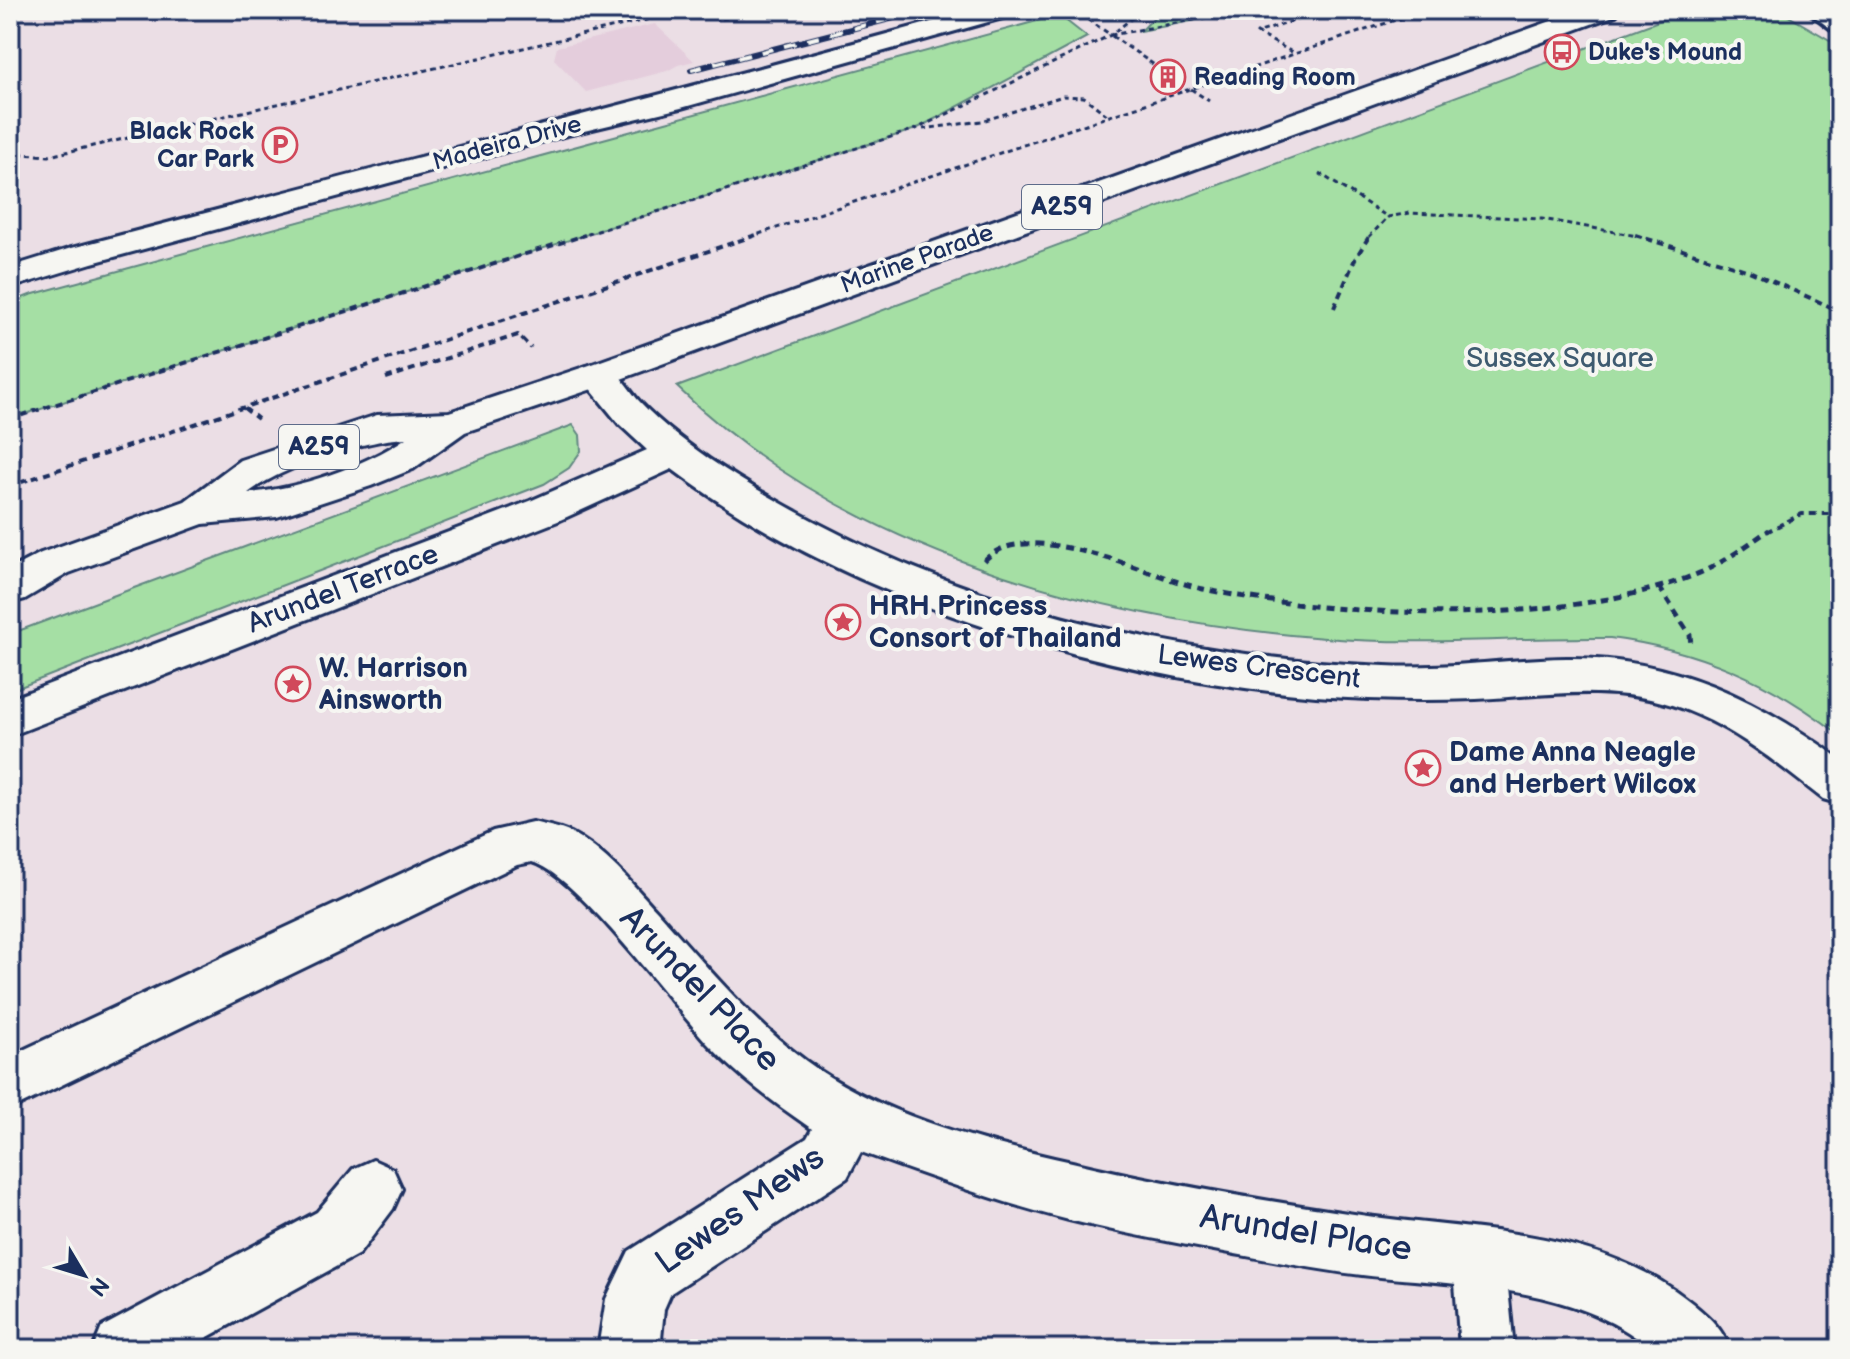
<svg xmlns="http://www.w3.org/2000/svg" width="1850" height="1359" font-family="'Balsamiq Sans',sans-serif">
<style>
.built{fill:#e4cddc}
.green{fill:#a5dfa4;stroke:#608781;stroke-width:2}
.lines{fill:none;stroke-linecap:round;stroke-linejoin:round}
.service-casing{stroke:#1b2f5e;stroke-width:6}
.minor-casing{stroke:#1b2f5e;stroke-width:6}
.primary-casing{stroke:#1b2f5e;stroke-width:6}
.path-far2{stroke:#1b2f5e;stroke-width:3;stroke-dasharray:5 4;stroke-linecap:butt}
.path-far1{stroke:#1b2f5e;stroke-width:4;stroke-dasharray:7 5;stroke-linecap:butt}
.path{stroke:#1b2f5e;stroke-width:5;stroke-dasharray:8 6;stroke-linecap:butt}
.service{fill:#f6f6f2;fill-rule:evenodd}
.minor{fill:#f6f6f2;fill-rule:evenodd}
.primary{fill:#f6f6f2;fill-rule:evenodd}
.rail-casing{stroke:#1b2f5e;stroke-width:6}
.rail{stroke:#f6f6f2;stroke-width:4;stroke-dasharray:12;stroke-linecap:butt}
.labels{text-anchor:middle;dominant-baseline:central;stroke-width:8;stroke-linejoin:round;paint-order:stroke}
.far-poi-label{font-size:24px;font-weight:bold;fill:#1b2f5e;stroke:#f6f6f2;text-anchor:start}
.far-street-label{font-size:24px;fill:#1b2f5e;stroke:#f6f6f2}
.shield{fill:#f6f6f2;stroke:#5d6b8a;stroke-width:2}
.shield-label{font-size:26px;font-weight:bold;fill:#1b2f5e}
.park-label{font-size:28px;fill:#3e5b70;stroke:#f6f6f2}
.street-label{font-size:28px;fill:#1b2f5e;stroke:#f6f6f2}
.poi-label{font-size:28px;font-weight:bold;fill:#1b2f5e;stroke:#f6f6f2;text-anchor:start}
.near-street-label{font-size:34px;fill:#1b2f5e;stroke:#f6f6f2}
</style>
<rect width="100%" height="100%" fill="#ebdee5"/>
<filter id="ink" filterUnits="userSpaceOnUse"><feTurbulence type="fractalNoise" baseFrequency=".0125" numOctaves="2"/><feDisplacementMap in="SourceGraphic" scale="16" xChannelSelector="R" yChannelSelector="G"/><feConvolveMatrix kernelMatrix="1 2 1 2 8 2 1 2 1" color-interpolation-filters="sRGB"/></filter>
<g filter="url(#ink)">
<path class="built" d="M655,24l39,37 -16,4 -11,6 -81,21 -32,-33 3,-12z"/>
<g class="green">
<path d="M1161,10h86l-106,21z"/>
<path d="M1688,10h90l62,36v689c-69,-54 -143,-86 -230,-97 -95,-1 -190,8 -285,0 -229,-18 -479,-87 -648,-251z"/>
<path d="M1059,15l28,22 -171,92 -906,290v-116l20,-8z"/>
<path d="M573,425l7,10 1,16 -12,17 -25,16 -534,207v-57z"/>
</g>
<g class="lines">
<g class="service-casing">
<path id="service" d="M1479,1231l18,8 8,18 9,92h-54l-7,-92 8,-18z"/>
</g>
<g class="minor-casing">
<g id="minor">
<path d="M975,10h42l-4,5 -332,93 -118,28 -471,127 -82,25v-21l58,-18c303,-80 605,-156 907,-239z"/>
<path d="M1806,10l34,2v19l-9,-2z"/>
<path d="M597,364c1,0 12,3 13,3 11,8 21,26 31,36 20,21 44,39 68,56 103,68 205,115 323,150 115,34 234,52 353,57 61,3 121,-7 182,-8 104,-1 191,41 273,101v45l-17,-5c-46,-36 -94,-76 -151,-94 -65,-21 -130,-9 -196,-6 -53,2 -107,1 -160,-3 -217,-19 -469,-95 -644,-227l-114,52 -548,215v-37l520,-198 117,-51 -28,-26 -40,-49 5,-8z"/>
<path d="M532,822c13,3 27,5 39,11 35,18 60,50 86,78 47,52 92,108 149,150 73,54 177,81 266,101 93,22 187,38 282,52 114,18 243,12 338,89 18,15 29,24 38,46h-79c-76,-65 -194,-63 -289,-74 -44,-5 -89,-14 -132,-22 -54,-10 -108,-20 -161,-33 -71,-18 -139,-43 -208,-68l-14,26 -176,115 -7,16 -4,40h-62l8,-50 23,-48 178,-113 5,-9c-38,-26 -73,-52 -105,-86 -36,-40 -130,-168 -175,-181l-15,3 -507,245v-54l483,-225z"/>
<path d="M373,1160l20,9 9,20 -9,20 -34,45 -173,95h-93l9,-22 215,-115 36,-43z"/>
</g>
</g>
<g class="primary-casing">
<path id="primary" d="M1582,10h38l-4,5 -1006,368 -145,49 -52,37 -42,17 -94,31 -74,7 -134,49 -44,26 -15,4v-34l31,-16 144,-52 55,-41 137,-45 72,-3 135,-45zM406,438c-41,28 -108,51 -158,55 34,-26 115,-53 158,-55z"/>
</g>
<g class="path-far2">
<path d="M1073,10l38,25 136,-25"/>
<path d="M1112,36l51,35"/>
<path d="M1292,52l-35,-19 70,-23"/>
<path d="M1191,89l18,12"/>
<path d="M923,129l59,-8 81,-25 21,1 23,18"/>
<path d="M10,153l39,3 632,-144 40,7 65,-9"/>
<path d="M1319,173l69,44 22,-4 132,6 101,18"/>
<path d="M579,237l337,-108 195,-94 31,-25"/>
<path d="M750,237l675,-227"/>
<path d="M1369,237l19,-20"/>
</g>
<g class="path-far1">
<path d="M1635,235l114,36 91,40"/>
<path d="M1334,308l21,-49 15,-24"/>
<path d="M386,378l132,-43 13,13"/>
<path d="M244,408l14,11"/>
<path d="M10,419l575,-184"/>
<path d="M10,486l746,-251"/>
<path d="M1766,532l36,-18h38"/>
</g>
<g class="path">
<path d="M984,561c41,-47 166,16 219,28 140,30 366,39 499,-17 24,-11 45,-27 67,-42"/>
<path d="M1659,587l31,48 1,10"/>
</g>
<use href="#service" class="service"/>
<use href="#minor" class="minor"/>
<use href="#primary" class="primary"/>
<g class="rail-casing">
<path id="rail" d="M691,70l234,-60"/>
</g>
<use href="#rail" class="rail"/>
</g>
</g>
<defs>
<g id="bus-ring" transform="scale(1.8)"><circle r="9.5" fill="#f6f6f2" stroke="#d1495b" stroke-width="1.5"/><path d="M-5-6H5V4H4V6H2V4H-2V6H-4V4H-5ZM-3.5-4V0h7V-4ZM-3.5 1.2v1.5H-2V1.2ZM2 1.2v1.5H3.5V1.2Z" fill="#d1495b"/></g>
<g id="building-ring" transform="scale(1.8)"><circle r="9.5" fill="#f6f6f2" stroke="#d1495b" stroke-width="1.5"/><path d="M-4-6H4V6H1V3H-1V6H-4ZM-2.5-4.3h1.7v1.8h-1.7ZM.8-4.3h1.7v1.8H.8ZM-2.5-1h1.7V.8h-1.7ZM.8-1h1.7V.8H.8Z" fill="#d1495b"/></g>
<g id="parking-ring" transform="scale(1.8)"><circle r="9.5" fill="#f6f6f2" stroke="#d1495b" stroke-width="1.5"/><path d="M-3.5-5.5H1a3.5 3.5 0 0 1 0 7H-1V5.5H-3.5ZM-1-3.4V-.6H.8a1.4 1.4 0 0 0 0-2.8Z" fill="#d1495b"/></g>
<g id="sight-ring" transform="scale(1.8)"><circle r="9.5" fill="#f6f6f2" stroke="#d1495b" stroke-width="1.5"/><path d="M0-6L1.8-2.2L6-1.7L2.9 1.2L3.7 5.4L0 3.3L-3.7 5.4L-2.9 1.2L-6-1.7L-1.8-2.2Z" fill="#d1495b"/></g>
</defs>
<g fill-rule="evenodd">
<use href="#bus-ring" x="1562" y="52"/>
<use href="#building-ring" x="1168" y="77"/>
<use href="#parking-ring" x="280" y="145"/>
<use href="#sight-ring" x="843" y="622"/>
<use href="#sight-ring" x="293" y="684"/>
<use href="#sight-ring" x="1423" y="768"/>
</g>
<g class="labels">
<g class="far-poi-label">
<text x="1588" y="52">Duke's Mound</text>
<text x="1194" y="77">Reading Room</text>
<text x="254" y="131" text-anchor="end">Black Rock<tspan x="254" dy="28">Car Park</tspan></text>
</g>
<g class="far-street-label">
<text transform="translate(507 143) rotate(-15)">Madeira Drive</text>
<text transform="translate(917 259) rotate(-20)">Marine Parade</text>
</g>
<g class="shield">
<rect x="1022" y="185" width="80" height="44" rx="6"/>
<rect x="279" y="425" width="80" height="44" rx="6"/>
</g>
<g class="shield-label">
<text x="1062" y="207">A259</text>
<text x="319" y="447">A259</text>
</g>
<g class="park-label">
<text x="1560" y="358">Sussex Square</text>
</g>
<g class="street-label">
<text transform="translate(343 589) rotate(-21)">Arundel Terrace</text>
<text transform="translate(1259 667) rotate(7)">Lewes Crescent</text>
</g>
<g class="poi-label">
<text x="869" y="606">HRH Princess<tspan x="869" dy="32">Consort of Thailand</tspan></text>
<text x="319" y="668">W. Harrison<tspan x="319" dy="32">Ainsworth</tspan></text>
<text x="1449" y="752">Dame Anna Neagle<tspan x="1449" dy="32">and Herbert Wilcox</tspan></text>
</g>
<g class="near-street-label">
<text transform="translate(700 989) rotate(46)">Arundel Place</text>
<text transform="translate(740 1210) rotate(-35)">Lewes Mews</text>
<text transform="translate(1306 1233) rotate(9)">Arundel Place</text>
</g>
</g>
<rect width="1850" height="1359" fill="none" stroke="#f6f6f2" stroke-width="40"/>
<rect x="20" y="20" width="1810" height="1319" fill="none" stroke="#1b2f5e" stroke-width="3" filter="url(#ink)"/>
<g transform="translate(84 1275) rotate(128)" stroke="#f6f6f2" stroke-width="6" paint-order="stroke">
<path d="M0-6L14 30L0 20L-14 30Z" fill="#1b2f5e"/>
<text y="-12" font-size="22" font-weight="bold" text-anchor="middle" fill="#1b2f5e">N</text>
</g>
</svg>
